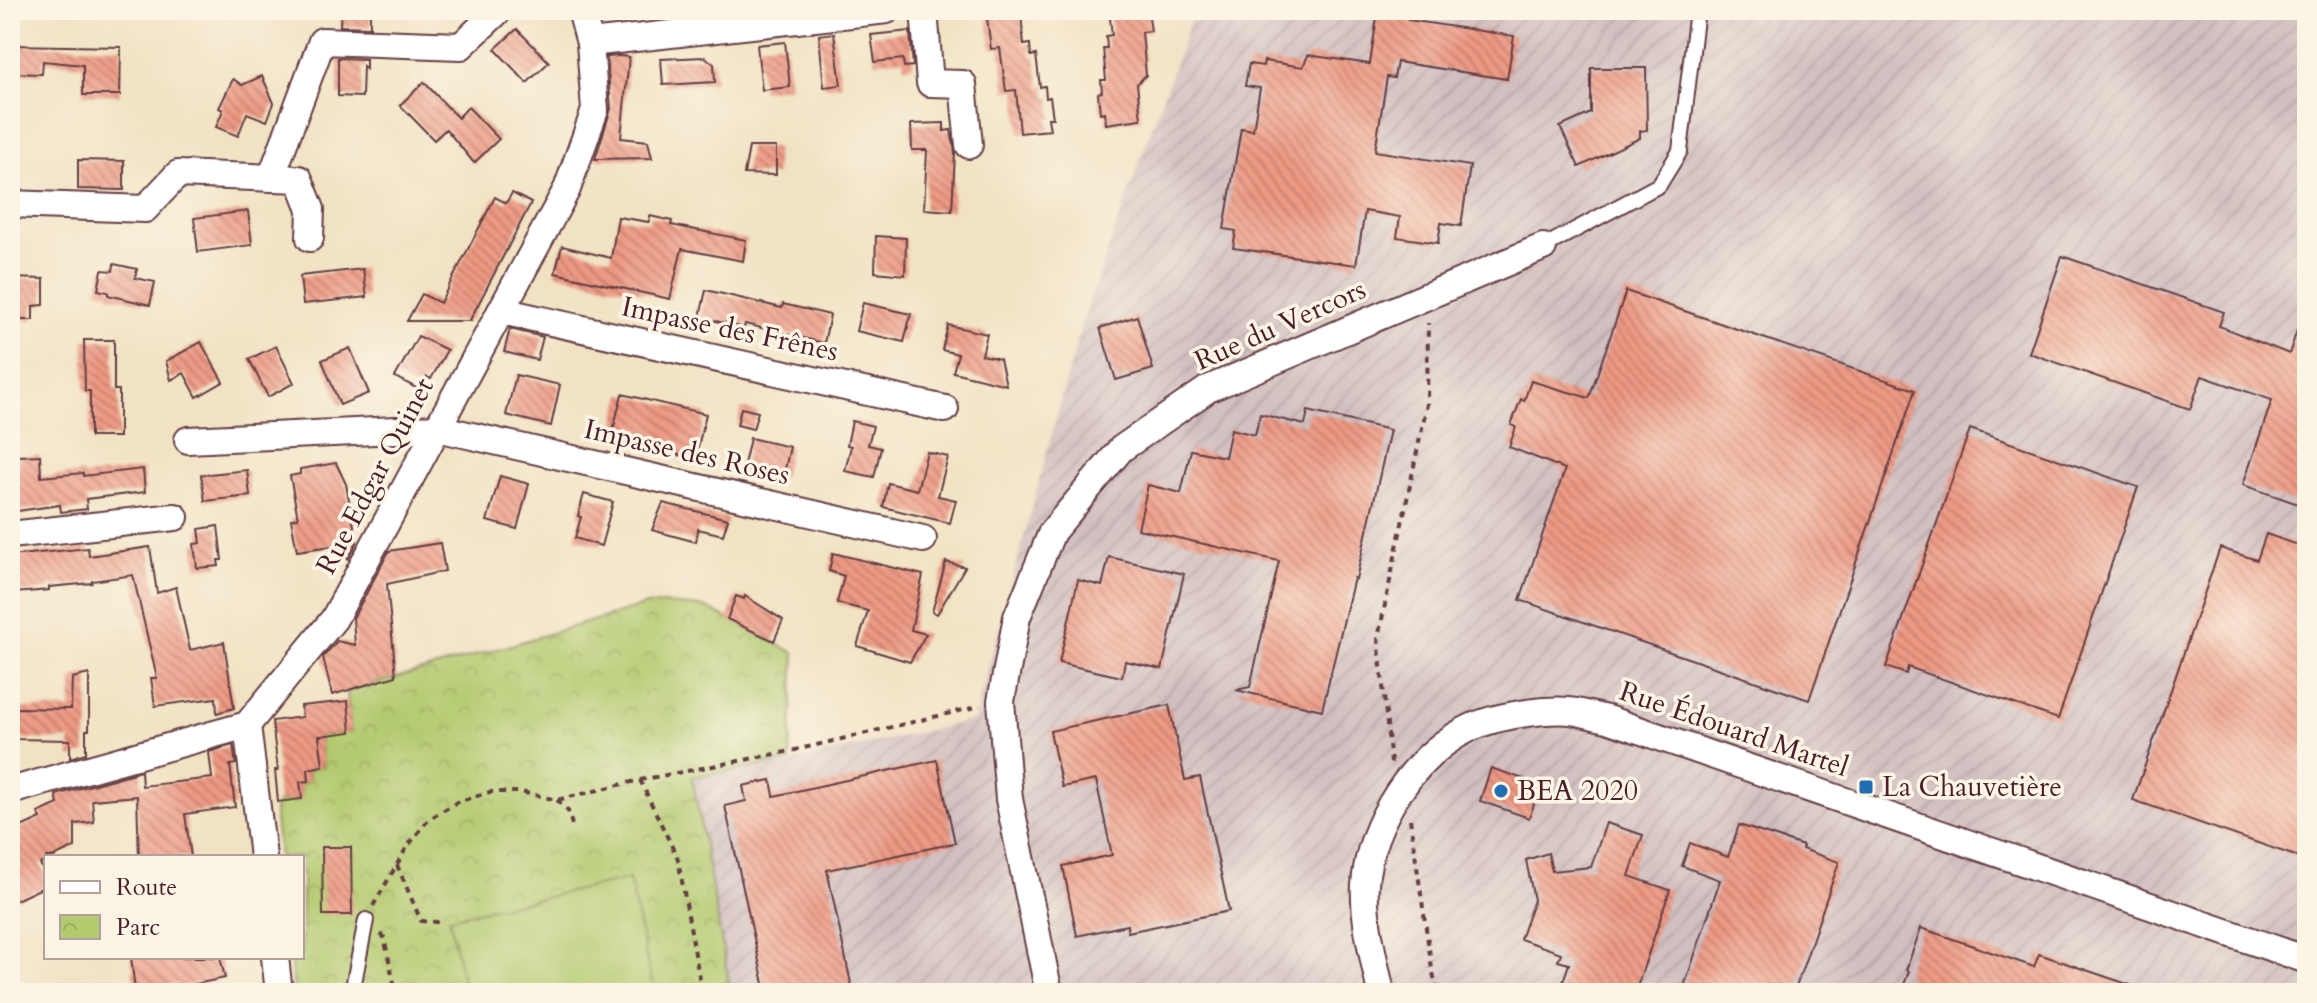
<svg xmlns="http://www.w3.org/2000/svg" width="2317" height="1003" font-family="Cardo,serif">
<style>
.industrial{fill:url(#industrial-furrows)}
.park{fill:url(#park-crowns);stroke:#7f744d;stroke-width:2}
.garden{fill:#b4ca6f;stroke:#7f744d;stroke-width:2}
.building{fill:url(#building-back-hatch)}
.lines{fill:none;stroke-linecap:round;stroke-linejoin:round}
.lane-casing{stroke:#633c42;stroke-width:18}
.street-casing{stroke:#633c42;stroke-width:30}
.path{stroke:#633c42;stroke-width:4;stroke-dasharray:6 6;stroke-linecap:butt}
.lane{stroke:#fff;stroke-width:14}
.street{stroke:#fff;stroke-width:26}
.poi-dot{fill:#1f6fb2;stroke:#fcf5e5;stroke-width:3}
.labels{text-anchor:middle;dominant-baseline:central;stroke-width:7;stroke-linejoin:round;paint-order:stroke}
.street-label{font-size:28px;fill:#4a1f2b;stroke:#fcf5e5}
.poi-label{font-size:28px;fill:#4a1f2b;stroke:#fcf5e5;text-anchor:start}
</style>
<defs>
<pattern id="industrial-furrows" width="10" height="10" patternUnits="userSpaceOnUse" patternTransform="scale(2)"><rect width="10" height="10" fill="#d2bfc0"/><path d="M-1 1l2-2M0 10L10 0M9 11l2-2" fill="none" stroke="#b6a4a5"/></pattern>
<pattern id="park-crowns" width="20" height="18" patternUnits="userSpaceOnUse" patternTransform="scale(2)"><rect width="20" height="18" fill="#b4ca6f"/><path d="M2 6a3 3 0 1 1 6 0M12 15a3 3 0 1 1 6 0" fill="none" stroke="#9cad60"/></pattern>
<pattern id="building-back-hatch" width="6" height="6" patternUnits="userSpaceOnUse" patternTransform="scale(2)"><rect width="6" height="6" fill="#ed9a84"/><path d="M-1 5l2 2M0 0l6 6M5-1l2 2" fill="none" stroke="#c27d6c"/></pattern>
</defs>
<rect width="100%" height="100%" fill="#fcf5e5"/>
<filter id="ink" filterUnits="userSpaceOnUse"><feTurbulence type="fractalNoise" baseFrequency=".0125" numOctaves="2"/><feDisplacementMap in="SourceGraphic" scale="16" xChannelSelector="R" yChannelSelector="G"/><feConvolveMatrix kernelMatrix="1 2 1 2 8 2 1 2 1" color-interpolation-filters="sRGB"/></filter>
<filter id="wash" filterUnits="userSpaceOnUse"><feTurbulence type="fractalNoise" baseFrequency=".006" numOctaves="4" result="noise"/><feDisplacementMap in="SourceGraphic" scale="32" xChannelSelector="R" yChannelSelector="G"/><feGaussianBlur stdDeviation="1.8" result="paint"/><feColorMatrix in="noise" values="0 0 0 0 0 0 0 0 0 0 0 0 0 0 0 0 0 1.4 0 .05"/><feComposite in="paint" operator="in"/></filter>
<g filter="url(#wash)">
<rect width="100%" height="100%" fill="#f1e2c3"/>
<path class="industrial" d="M1194,10h1113v983h-1576l-39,-216 98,-15 184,-42 108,-397z"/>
<path class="park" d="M665,604l40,3 90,46 -5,108 -98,16 39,216h-437l-4,-36h12v-100h-23l-5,-48 4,-7 23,-3 -1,-17 9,-1 -1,-12 15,-3 -4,-30 32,-4 -4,-41 93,-25 206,-61z"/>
<path class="garden" d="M629,879l25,114h-189l-16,-75z"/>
<g id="blocks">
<g class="building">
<path d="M341,10h29v17l-30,-1z"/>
<path d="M986,10h30l1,4h4l3,31 6,-1 1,12 5,-1 4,32 5,-1 1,12 4,-1 3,21h-5l2,12 -30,3 -4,-43 -10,1 -6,-43 -9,1z"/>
<path d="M1109,10h39l3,21 -9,1 4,43 -9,9 4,35 -35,5 -1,-12 -5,1 -2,-20 4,-1 -1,-12h5l-3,-32h4l-1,-12 6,-1z"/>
<path d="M1378,10h32l-2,10 106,16 -7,43 -110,-17 -3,16 -7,-1 -12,74 95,15 -9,60 -20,-3 -3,20 -41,-6 3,-20 -35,-6 -9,54 -123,-17 3,-17 -12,-2 17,-101 12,2 7,-42 -15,-2 4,-22 14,2 1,-5 39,6 5,-12 62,9z"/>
<path d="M517,29l32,33 -22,21 -32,-34z"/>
<path d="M910,31l3,35 -9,1 -1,-8 -28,3 -4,-27z"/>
<path d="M834,33l7,52 -17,2 -5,-52z"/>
<path d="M785,42l5,45 -28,3 -5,-45z"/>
<path d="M10,45l111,2 -1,48h-37v-30l-40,-4 -1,13 -32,-1z"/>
<path d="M619,56l10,1 -8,81 27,3 4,17 -57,1 16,-50 -4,-52z"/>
<path d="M705,57l9,7 1,18 -52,3 -2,-26z"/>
<path d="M338,58l28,1v10l-3,-3 -1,31 -24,-1z"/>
<path d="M1591,68h55l1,62 -7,1v7l-61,29 -19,-40 31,-14z"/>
<path d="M262,76l12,27 -7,18 -20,-8 -9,23 -22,-9 7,-17 -4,-2 14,-29 9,6z"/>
<path d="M424,82l34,36 10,-11 31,32 -25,24 -28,-34 -12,11 -34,-35z"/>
<path d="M944,123v8l7,-1 4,23 -3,58 -28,-2 3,-59h-15l-1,-26z"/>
<path d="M749,147h27v28l-32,-1z"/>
<path d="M78,160l46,1v29l-46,-1z"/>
<path d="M512,193l19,10 -61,117 2,1h-65l15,-27 18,9 55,-106 11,6z"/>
<path d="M248,211l4,34 -54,7 -4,-34z"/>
<path d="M650,216l22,5 -1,4 75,15 -3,21 -61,-12 -12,50 -115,-26 7,-27 49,12 7,-41 31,5z"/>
<path d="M876,236l30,2 -1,37 -30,-3z"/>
<path d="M2062,256l162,56 -5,14 70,28 15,-44h3v197l-64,-22 29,-85 -70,-24 -12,33 -161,-56z"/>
<path d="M114,264l23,5 -2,9 20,4 -5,23 -42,-10v-3l-10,-2 4,-20 11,1z"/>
<path d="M363,269l4,28 -64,7 -3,-28z"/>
<path d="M10,278l34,1v26l-11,1v14h-19l1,-14h-5z"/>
<path d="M706,290l76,18 1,-4 47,11 -6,28 -79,-19 -1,4 -44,-11z"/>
<path d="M1626,291l289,99 -106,310 -289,-100 45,-131 -56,-22 7,-20 -5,-2 10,-26 3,2 7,-20 58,17z"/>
<path d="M863,303l48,11 -7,28 -48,-11z"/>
<path d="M1137,316l16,53 -37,11 -16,-52z"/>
<path d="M948,325l39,9 -5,21 18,4 6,26 -53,-13 5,-18 -16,-4z"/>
<path d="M510,329l33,8 -6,23 -33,-8z"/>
<path d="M418,336l29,14 -16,29 -4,-2 -7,13 -25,-13z"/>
<path d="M84,340h30v50h5v47h-29v-46h-5z"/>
<path d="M201,342l22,40 -26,15 -13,-24 -13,7 -5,-19z"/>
<path d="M276,346l18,37 -26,14 -19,-38z"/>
<path d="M350,348l19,45 -29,12 -18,-45z"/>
<path d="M516,375l44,10 -9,41 -45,-11z"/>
<path d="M622,394l84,20 -11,45 -84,-21z"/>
<path d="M741,408l17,4 -5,17 -16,-4z"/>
<path d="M1308,411l82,19 -34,149 -2,-1 -32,132 -86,-20 14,-3 29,-126 -141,-32 10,-44 33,8 10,-43 34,7 6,-28 24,6 5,-21 45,11z"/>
<path d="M852,421l21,5 -5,19 13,3 -7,29 -29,-6 6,-25 -4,-1z"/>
<path d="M1970,429l168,58 -80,232 -150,-52 -2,7 -20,-7z"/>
<path d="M750,438l40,9 -7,31 -40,-9z"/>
<path d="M927,452l21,5 -10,39 18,4 -6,23 -67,-16 5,-24 29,7z"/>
<path d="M40,455l1,22 42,-4v3l60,-7 2,23 -59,7 1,10 -26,3 -1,-7 -50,7v-34h7l1,-22z"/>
<path d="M336,463l10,21 11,58 -9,17 -10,-14 -41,6 -6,-32 7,-1 -8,-42 10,-2v-5z"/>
<path d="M247,470l3,26 -45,5 -4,-26z"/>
<path d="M500,476l29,8 -12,45 -30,-8z"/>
<path d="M584,494l29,8 -12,44 -26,-8 6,-21 -3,-1z"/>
<path d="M663,503l65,16 -5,16 -25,-6 -2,13 -44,-12z"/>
<path d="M218,526l4,34h-4l1,6 -22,2 -3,-24 7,-1 -2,-14z"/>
<path d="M2266,534l41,14v312l-174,-60 87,-252 37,12z"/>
<path d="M440,543l5,28 -58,13 9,92 -64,19 -9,-38 14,-16 18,4 -2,-27 36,-67z"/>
<path d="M150,547l7,46 19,-6 14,63 34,-8 10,66 -17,5 -1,-15 -61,8 -4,-28h6l-24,-103 -41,6v2l-43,4v3l-34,3v-6h-5v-31l78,-8 1,8z"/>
<path d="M833,553l90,22 -12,55 15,4 -16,28 -53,-16 11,-35 -31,-8 7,-27 -15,-5z"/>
<path d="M1109,557l75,17 -22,95 -37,-8 -3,16 -63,-14 19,-83 24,6z"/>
<path d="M946,562l19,5 -28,47 -5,-2z"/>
<path d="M736,596l8,3 1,-3 38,24 -9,21 -47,-22z"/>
<path d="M89,674v56h-3v23l-16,5v-18l-55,-1 1,-31 55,1 1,-31z"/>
<path d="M348,701l3,31 -32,4 4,30 -15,3 1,12 -9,1 2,17 -24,3 -3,-32h3l-6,-49 30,-4 -1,-11z"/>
<path d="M1169,705l16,75 15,-3 29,134 -101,21 -1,-7 -50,11 -14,-70 49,-11 -16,-75 -34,7 -12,-56z"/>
<path d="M233,745l3,19 -6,1 5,42 -50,7 6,43h-52l-2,-61 -45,4 2,22 -19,2v23l-21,10h-8v4l-6,3 6,12v10l-36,17v-71l31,-14 -3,-5 20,-9 -2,-9 85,-24 1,15 70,-8 -3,-26z"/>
<path d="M937,760l18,83 -128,27 26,123h-87l-41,-187 21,-5 -3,-15 13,-3 15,-3 3,16z"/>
<path d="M1491,768l50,17 -12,33 -49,-17z"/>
<path d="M1606,823l37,12 -14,41 41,14 -35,103h-76l10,-29 -11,-3 3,-8 -41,-14 14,-39 -8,-40 22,-7 4,18 39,-4z"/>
<path d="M1739,825l64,21 -1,3 37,13 -45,131h-112l38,-113 -38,-14 8,-23 38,14z"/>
<path d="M322,847h29l1,68h-29z"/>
<path d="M1921,928l113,39 5,-13 106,36v3h-244l8,-22 -3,-1z"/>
<path d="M131,957h89l5,21 -44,9 -1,-3 -45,6z"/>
</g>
</g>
</g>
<g filter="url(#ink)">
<use href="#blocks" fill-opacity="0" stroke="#633c42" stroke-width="2"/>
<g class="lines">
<g class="lane-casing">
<g id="lane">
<path d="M1543,247l116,-62 21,-34 17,-141"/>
<path d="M352,993l14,-73"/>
</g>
</g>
<g class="street-casing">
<g id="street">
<path d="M924,10l6,73 33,1 6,61"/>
<path d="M590,43l297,-33"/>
<path d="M271,178l51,-137 139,5 38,-36"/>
<path d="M10,204l135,5 33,-35 121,5 12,30 -1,29"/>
<path d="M501,311l444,98"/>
<path d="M188,440l249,-12 486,111"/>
<path d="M10,535l165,-18"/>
<path d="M247,725l16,132"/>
<path d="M10,791l237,-66 87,-106 233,-430 28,-79 -5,-67 -9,-33"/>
<path d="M275,957l4,36"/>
<path d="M1049,993l-40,-194 -8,-98 16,-84 35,-85 69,-83 87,-60 335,-142"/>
<path d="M1381,993c-7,-35 -18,-73 -16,-109 5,-61 48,-129 105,-156 25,-12 80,-21 107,-16 10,2 20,5 30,7l700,241"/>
</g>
</g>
<g class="path">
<path d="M1391,763l-13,-125 49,-234 1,-81"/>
<path d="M640,780l38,79 24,134"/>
<path d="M557,800l11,11 4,14"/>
<path d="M1410,819l22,150 6,24"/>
<path d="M397,865l24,56 17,1"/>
<path d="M373,906l34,-59 21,-27 29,-18 33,-10h31l36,8 83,-20 151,-29 189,-45"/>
<path d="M381,934l3,3 12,56"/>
</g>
<use href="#lane" class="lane"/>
<use href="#street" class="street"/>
</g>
</g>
<g class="poi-dot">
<rect x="1858" y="779" width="16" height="16" rx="4"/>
<circle cx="1501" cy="791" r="8"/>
</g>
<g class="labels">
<g class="street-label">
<text transform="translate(1280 325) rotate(-24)">Rue du Vercors</text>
<text transform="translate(730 329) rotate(12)">Impasse des Frênes</text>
<text transform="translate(687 452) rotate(13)">Impasse des Roses</text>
<text transform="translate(375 476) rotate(-62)">Rue Edgar Quinet</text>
<text transform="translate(1734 729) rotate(19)">Rue Édouard Martel</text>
</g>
<g class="poi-label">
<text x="1882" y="787">La Chauvetière</text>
<text x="1517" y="791">BEA 2020</text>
</g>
</g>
<rect width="2317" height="1003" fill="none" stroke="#fcf5e5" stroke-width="40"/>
<rect x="44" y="855" width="260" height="104" fill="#fcf5e5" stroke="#b59f9b" stroke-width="2"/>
<rect x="60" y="881" width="40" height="12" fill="#ffffff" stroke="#b59f9b" stroke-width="2"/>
<text x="116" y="895" font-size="24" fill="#4a1f2b">Route</text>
<rect x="60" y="915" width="40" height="24" fill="url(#park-crowns)" stroke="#b59f9b" stroke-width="2"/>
<text x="116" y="935" font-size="24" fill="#4a1f2b">Parc</text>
</svg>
